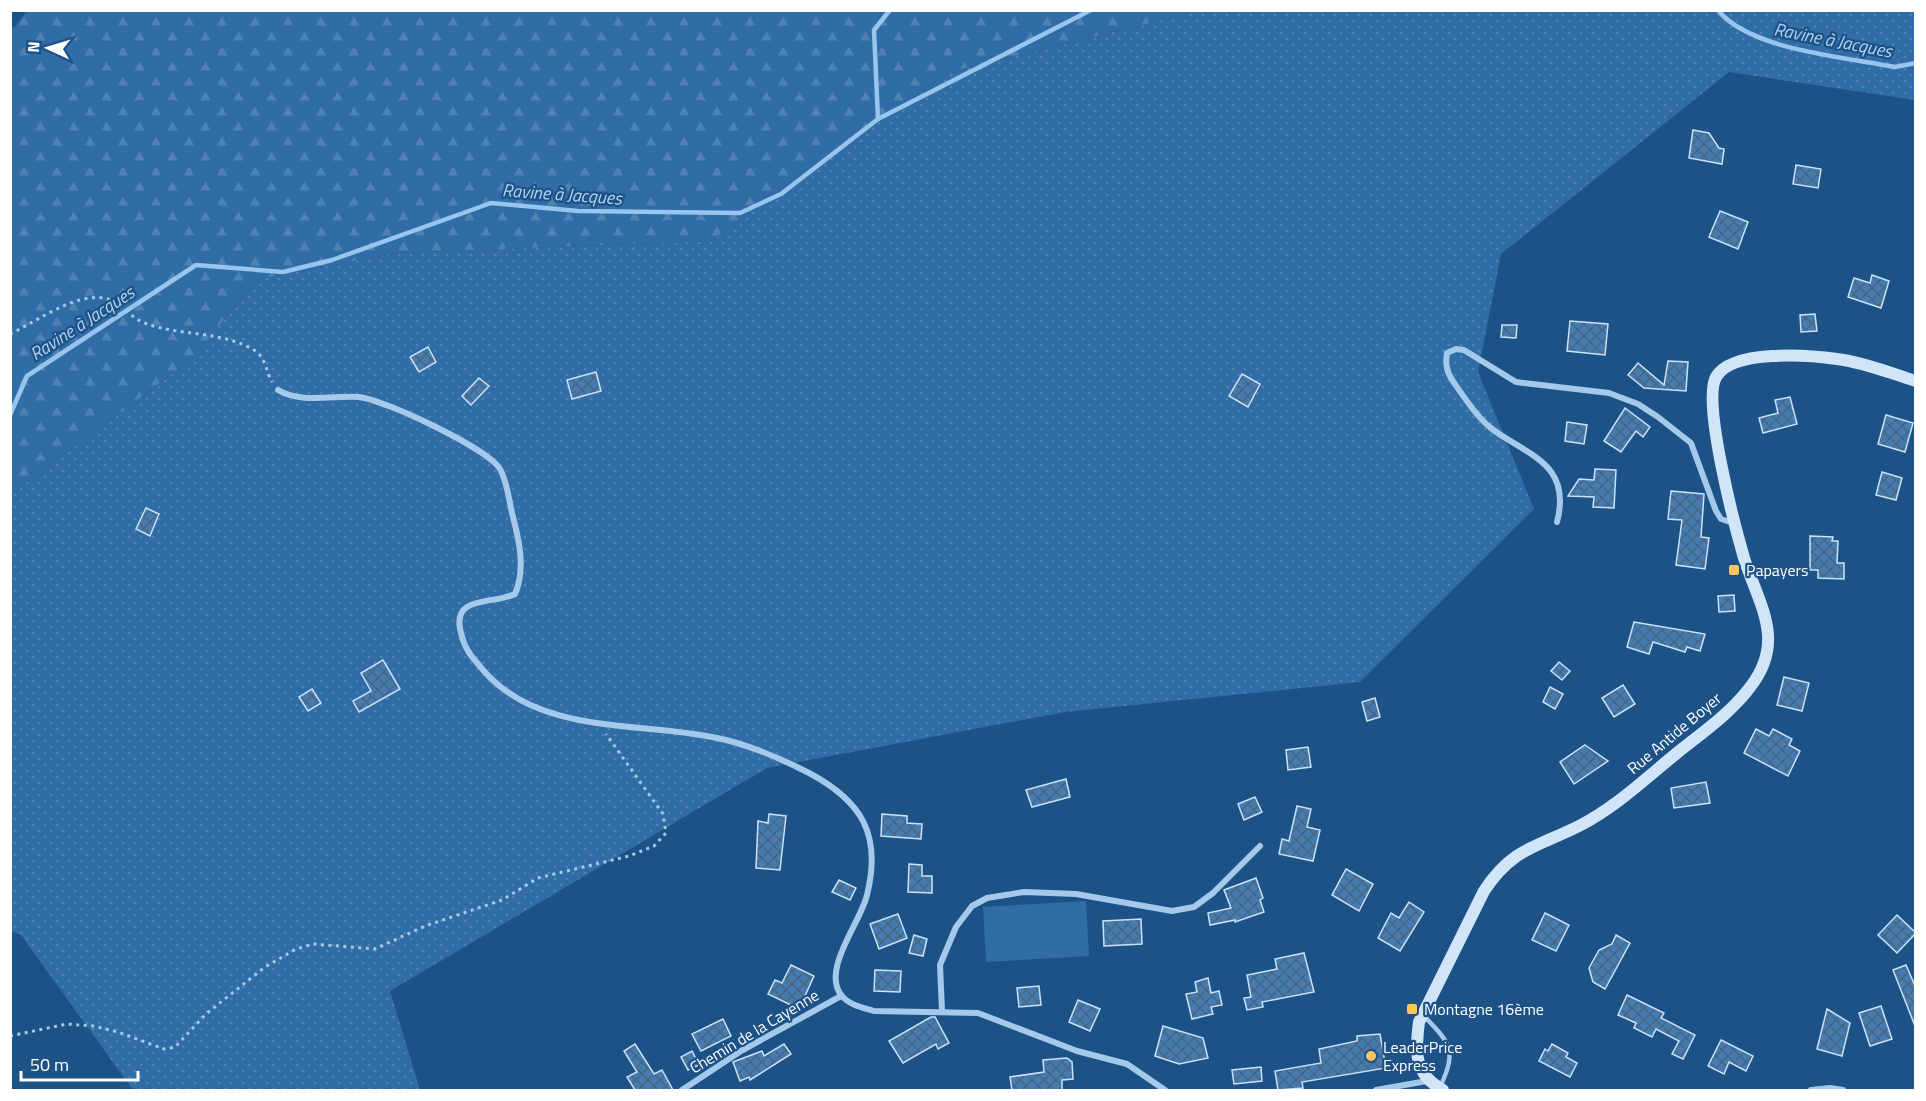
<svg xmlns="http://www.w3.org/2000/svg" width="1926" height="1101" font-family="'Titillium Web',sans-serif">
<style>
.grass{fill:url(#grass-dots)}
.forest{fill:url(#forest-firs)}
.pitch{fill:#306ca5}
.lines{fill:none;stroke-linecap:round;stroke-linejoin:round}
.stream{stroke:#98c5ed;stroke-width:4.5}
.building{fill:url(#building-cross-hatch);stroke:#cae2f8;stroke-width:1.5}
.path{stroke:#a5c9eb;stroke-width:3;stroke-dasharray:3 4.5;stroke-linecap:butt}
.lane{stroke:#a5c9eb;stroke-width:4.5}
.street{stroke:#a5c9eb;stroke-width:6}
.secondary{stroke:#d1e5f8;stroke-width:12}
.poi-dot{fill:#fbc563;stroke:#1d5287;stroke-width:2}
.labels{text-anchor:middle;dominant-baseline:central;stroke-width:4.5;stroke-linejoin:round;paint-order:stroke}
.poi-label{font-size:16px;fill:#fff;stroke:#1d5287;text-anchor:start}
.street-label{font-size:16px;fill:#fff;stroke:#1d5287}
.water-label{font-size:18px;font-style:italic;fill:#b1d3f3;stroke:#1d5287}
</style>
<defs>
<pattern id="grass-dots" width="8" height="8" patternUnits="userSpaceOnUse" patternTransform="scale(1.5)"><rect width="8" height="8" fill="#306ca5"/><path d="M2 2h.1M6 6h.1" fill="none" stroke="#4f82b2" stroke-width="1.8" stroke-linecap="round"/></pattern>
<pattern id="forest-firs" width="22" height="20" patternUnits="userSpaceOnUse" patternTransform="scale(1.5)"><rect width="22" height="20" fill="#306ca5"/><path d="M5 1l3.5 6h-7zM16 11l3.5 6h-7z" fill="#4f82b2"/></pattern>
<pattern id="building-cross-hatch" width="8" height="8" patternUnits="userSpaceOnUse" patternTransform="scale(1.5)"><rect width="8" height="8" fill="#457cb0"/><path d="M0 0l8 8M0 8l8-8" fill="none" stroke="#486683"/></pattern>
</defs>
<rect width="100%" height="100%" fill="#1d5287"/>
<path class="grass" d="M1199,11h716v89l-186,-28 -228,182 -23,118 56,137 -174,173 -295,30 -298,56 -377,223 30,99h-287l-112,-155 -10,-4v-437l178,-133 69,-82 140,-26 313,-12 238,-169z"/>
<path class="forest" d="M27,11v-1l1172,1 -250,61 -238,169 -313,12 -140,26 -69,82 -178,133 -1,-467 4,1z"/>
<path class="pitch" d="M1086,901l3,55 -103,6 -3,-55z"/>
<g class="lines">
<g class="stream">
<path d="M1718,10c31,40 128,47 177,57l21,-4"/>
<path d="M878,119l-4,-89 16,-20"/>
<path d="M10,415l17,-39 169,-111 87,7 49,-12 159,-57 87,8 162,2 41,-19 97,-75 213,-109"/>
</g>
</g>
<g class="building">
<path d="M1693,130l16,3 10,15 5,1 -2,15 -33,-6z"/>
<path d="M1796,165l25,4 -3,19 -25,-4z"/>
<path d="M1720,211l28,11 -10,27 -29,-12z"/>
<path d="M1872,275l17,6 -8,27 -33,-11 6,-19 16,5z"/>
<path d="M1815,314l2,17 -16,1 -1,-17z"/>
<path d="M1570,321l38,3 -3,31 -38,-4z"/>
<path d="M1502,325h15l-1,13 -15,-1z"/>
<path d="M428,347l8,15 -17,10 -9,-15z"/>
<path d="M1668,361l20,1 -2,29 -42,-3 -16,-13 10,-12 26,22z"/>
<path d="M596,372l5,19 -29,8 -5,-19z"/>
<path d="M1242,374l18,10 -12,23 -19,-11z"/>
<path d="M479,378l10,8 -18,19 -9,-9z"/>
<path d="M1790,397l7,27 -34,9 -4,-15 19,-5 -3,-13z"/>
<path d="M1625,408l25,19 -7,10 -7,-6 -15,21 -17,-11z"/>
<path d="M1886,415l27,8 -8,29 -27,-8z"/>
<path d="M1567,422l20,3 -3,19 -19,-3z"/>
<path d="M1595,469l21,1 -2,38 -21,-1 1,-10 -26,-1 11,-17 15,1z"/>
<path d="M1882,472l20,6 -6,22 -20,-5z"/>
<path d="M1671,491l33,3 -3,43 8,1 -4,31 -29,-4 6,-45 -14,-1z"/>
<path d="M146,508l13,6 -9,22 -14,-7z"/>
<path d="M1810,536l23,1 -1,4h6l-1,22h7v16l-26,-1v-8h-8z"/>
<path d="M1734,595l1,16 -16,1 -1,-16z"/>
<path d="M1634,622l71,12 -5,17 -13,-4 -2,5 -32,-10 -4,12 -22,-7z"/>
<path d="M383,660l17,29 -41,23 -6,-11 18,-10 -10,-18z"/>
<path d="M1559,662l11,9 -8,9 -11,-9z"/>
<path d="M1784,677l25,6 -7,28 -25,-6z"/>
<path d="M1623,685l12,19 -21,13 -12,-19z"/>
<path d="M1550,687l13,7 -8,15 -12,-7z"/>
<path d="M312,689l9,14 -13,8 -9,-14z"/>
<path d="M1375,698l5,19 -13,4 -5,-19z"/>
<path d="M1756,729l13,7 4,-7 19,10 -3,6 11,6 -12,25 -44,-23z"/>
<path d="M1585,745l23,16 -34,23 -14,-22z"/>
<path d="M1308,747l3,20 -23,3 -2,-20z"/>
<path d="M1066,779l4,18 -38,10 -6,-17z"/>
<path d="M1706,782l4,21 -36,5 -3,-20z"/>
<path d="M1255,797l7,15 -18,8 -6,-16z"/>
<path d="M1297,806l14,3 -4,18 13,3 -7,31 -34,-7 3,-15 7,2z"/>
<path d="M769,814l17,2 -6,54 -24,-2 2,-47 10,2z"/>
<path d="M882,814l25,2v7l15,1 -1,15 -40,-3z"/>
<path d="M909,864l13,1v11h10v17l-24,-1z"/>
<path d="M1346,869l27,15 -14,27 -27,-16z"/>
<path d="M1256,878l7,20 -3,2 4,12 -29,10v-2l-25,5 -2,-12 23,-5 -7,-18z"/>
<path d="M839,880l17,8 -6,12 -18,-8z"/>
<path d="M1409,902l15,10 -24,39 -22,-13 13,-25 8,5z"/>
<path d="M1545,913l24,12 -13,26 -24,-11z"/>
<path d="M898,914l9,24 -28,11 -9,-25z"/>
<path d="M1897,915l19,18 -19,20 -19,-18z"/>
<path d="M1141,919l1,25 -38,2 -1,-25z"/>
<path d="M914,935l13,4 -4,17 -14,-3z"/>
<path d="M1616,935l14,8 -25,46 -12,-7 -4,-14 10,-18 13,-6z"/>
<path d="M1304,953l10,39 -52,10 1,5 -16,3 -3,-12 7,-1 -4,-22 30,-6 -2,-10z"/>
<path d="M791,965l23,11 -15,33 -31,-15 7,-14 7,3z"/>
<path d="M1906,965l10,23 -1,38 -22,-56z"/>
<path d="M875,970l26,1 -1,21 -26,-1z"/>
<path d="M1208,978l3,15 8,-2 3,14 -11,2 2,7 -21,5 -6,-25 11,-2 -2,-10z"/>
<path d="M1039,986l2,19 -22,2 -2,-19z"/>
<path d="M1627,995l37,18 -3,5 34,17 -12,24 -11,-5 7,-13 -23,-12 -4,8 -18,-9 2,-5 -18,-8z"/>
<path d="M1078,1000l22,9 -10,22 -21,-9z"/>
<path d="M1881,1006l11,33 -22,7 -11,-33z"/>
<path d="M1827,1009l23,14 -8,33 -25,-7z"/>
<path d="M931,1017h4l14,26 -11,6 -2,-5 -33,19 -14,-22z"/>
<path d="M723,1019l8,17 -30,15 -9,-17z"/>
<path d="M1163,1026l40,12 5,20 -29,6 -24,-8z"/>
<path d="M1380,1034l6,34 -84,14 1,6 -25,2 -3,-19 46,-8 -2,-14 38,-8v-5z"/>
<path d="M1721,1040l32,16 -7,15 -17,-9 -5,12 -16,-8z"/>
<path d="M635,1044l19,30 8,-4 11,20h-38l-8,-13 10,-5 -13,-21z"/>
<path d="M784,1044l7,10 -41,26 -1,-3 -9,4 -7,-19 29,-11 2,5z"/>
<path d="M1552,1044l16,9 -2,4 11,6 -7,14 -31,-16 6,-12 3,2z"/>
<path d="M692,1051l7,14 -11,5 -7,-13z"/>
<path d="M1067,1058l5,4 1,17 -11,1v10h-50l-2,-13 34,-5 -1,-12z"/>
<path d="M1261,1067l1,14 -28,3 -2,-14z"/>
</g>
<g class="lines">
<g class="path">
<path d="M10,334c23,-11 56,-34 80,-36 30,-4 34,18 57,26 34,12 75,7 107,26 11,6 12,21 18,32"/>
<path d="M10,1036l57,-12 26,2 25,6 46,17 11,-2 31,-33 59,-47 31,-18 17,-5 62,5 50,-23 77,-26 36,-22 91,-22 25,-10 12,-13 -3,-19 -57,-80"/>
</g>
<path class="lane" d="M1424,1016c26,27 33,34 17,69"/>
<g class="street">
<path d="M278,390c23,14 56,5 81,7 26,3 128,51 141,72 7,12 9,31 12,44 7,26 14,56 3,81 -14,7 -35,5 -48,13 -12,8 -7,23 -4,33 4,13 12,20 20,30 55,64 153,52 229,67 33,6 68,21 97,36 53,28 73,62 58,122 -6,27 -47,76 -25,101 7,9 22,12 32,15l104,2 99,38 50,13 38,26"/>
<path d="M1557,522c15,-58 -28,-66 -65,-93 -13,-10 -23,-25 -33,-39 -9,-13 -15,-20 -12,-37l9,-4 8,1 52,32 93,11 29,11 20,13 33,26 25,68 5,8 12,4"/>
<path d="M942,1011l-2,-46 16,-38 16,-21 15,-8 37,-6 52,2 96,17 22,-4 19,-14 47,-47"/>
<path d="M682,1090l59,-39 100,-55"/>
<path d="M1376,1090l51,-9"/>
<path d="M1811,1090l19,-2 13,2"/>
</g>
<path class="secondary" d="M1443,1090c-29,-16 -28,-37 -24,-68l65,-131c28,-43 53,-44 95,-65 36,-18 67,-48 98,-73 26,-21 54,-40 74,-67 35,-46 8,-81 -7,-128 -9,-31 -42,-156 -28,-181 16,-28 93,-22 121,-18 26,3 53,14 79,22"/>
</g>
<g class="poi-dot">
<rect x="1728" y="564" width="12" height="12" rx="3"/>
<rect x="1406" y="1003" width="12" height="12" rx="3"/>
<circle cx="1371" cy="1056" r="6"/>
</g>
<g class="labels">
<g class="poi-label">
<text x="1746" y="570">Papayers</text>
<text x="1424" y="1009">Montagne 16ème</text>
<text x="1383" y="1047">LeaderPrice<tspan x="1383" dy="18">Express</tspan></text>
</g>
<g class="street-label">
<text transform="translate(1674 733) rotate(-40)">Rue Antide Boyer</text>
<text transform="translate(754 1031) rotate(-31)">Chemin de la Cayenne</text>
</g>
<g class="water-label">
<text transform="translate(1833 40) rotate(11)">Ravine à Jacques</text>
<text transform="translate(562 194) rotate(4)">Ravine à Jacques</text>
<text transform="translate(82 323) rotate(-33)">Ravine à Jacques</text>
</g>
</g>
<rect width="1926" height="1101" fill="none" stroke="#ffffff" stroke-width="24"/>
<g transform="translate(48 48) rotate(274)" stroke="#1d5287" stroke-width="4.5" paint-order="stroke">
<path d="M0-4.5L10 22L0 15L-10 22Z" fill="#ffffff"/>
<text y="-9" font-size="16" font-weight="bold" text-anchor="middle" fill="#ffffff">N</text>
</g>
<path d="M21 1071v9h117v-9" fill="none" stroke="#ffffff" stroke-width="3"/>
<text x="30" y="1071" font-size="18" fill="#ffffff" stroke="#1d5287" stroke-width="4.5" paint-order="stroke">50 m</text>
</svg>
